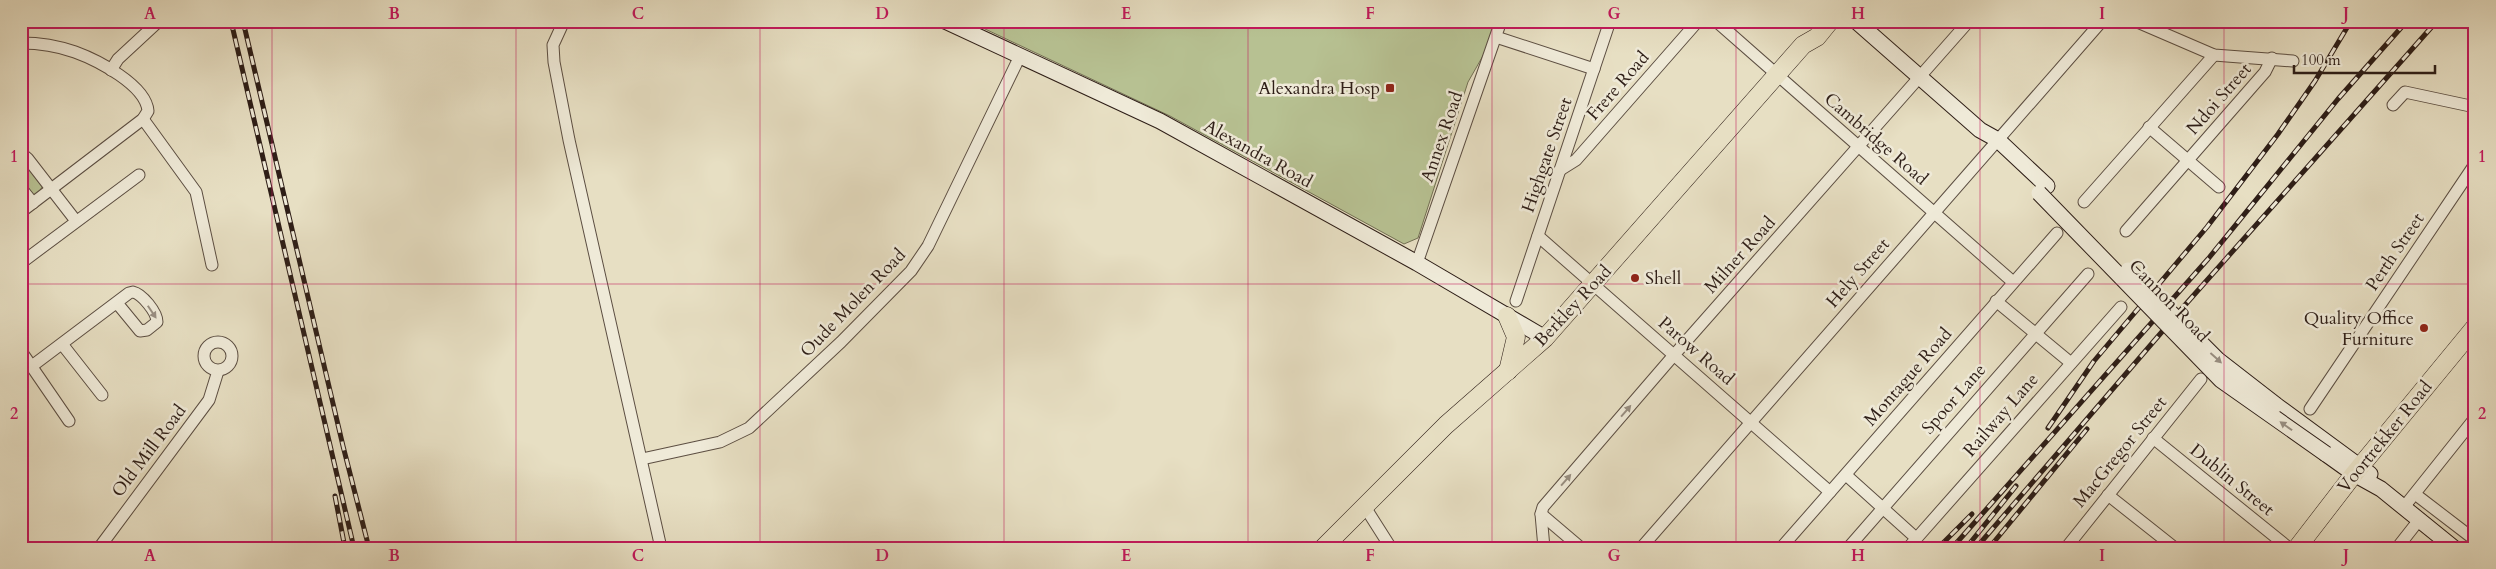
<svg xmlns="http://www.w3.org/2000/svg" width="2496" height="569" font-family="Cardo,serif">
<style>
.green{fill:#b7c192;stroke:#727054}
.lines{fill:none;stroke-linecap:round;stroke-linejoin:round}
.street-casing{stroke:#5c4e42;stroke-width:13}
.secondary-casing{stroke:#2e1e17;stroke-width:17}
.primary-casing{stroke:#2e1e17;stroke-width:19}
.street{stroke:#efead8;stroke-width:11}
.secondary{stroke:#efead8;stroke-width:15}
.primary{stroke:#e7dfc3;stroke-width:18}
.rail-casing{stroke:#2e1e17;stroke-width:5}
.rail{stroke:#efead8;stroke-width:3;stroke-dasharray:9;stroke-linecap:butt}
.secondary-bridge-casing{stroke:#2e1e17;stroke-width:17;stroke-linecap:butt}
.secondary-bridge{stroke:#efead8;stroke-width:15}
.oneway{fill:#988e81}
.grid{fill:none;stroke:#c2185b;stroke-width:1;stroke-opacity:0.55}
.poi-dot{fill:#8f2418;stroke:#efead8;stroke-width:2}
.labels{text-anchor:middle;dominant-baseline:central;stroke-width:5;stroke-linejoin:round;paint-order:stroke}
.street-label{font-size:18px;fill:#2e1e17;stroke:#efead8}
.poi-label{font-size:18px;fill:#2e1e17;stroke:#efead8;text-anchor:end}
.neatline{fill:none;stroke:#c2185b;stroke-width:2}
.grid-label{font-size:16px;text-anchor:middle;font-weight:bold;fill:#c2185b}
</style>
<rect width="100%" height="100%" fill="#e7dfc3"/>
<filter id="stains"><feTurbulence type="fractalNoise" baseFrequency=".004" numOctaves="4"/><feColorMatrix values="0 0 0 0 .2 0 0 0 0 .09 0 0 0 0 .02 0 0 0 .5 -.17"/></filter>
<radialGradient id="worn" r=".72"><stop offset=".6" stop-color="#630" stop-opacity="0"/><stop offset="1" stop-color="#630" stop-opacity=".3"/></radialGradient>
<g class="green">
<path d="M968,21h528l-8,26 -20,35 -50,156 -14,6 -234,-128z"/>
<path d="M21,157l22,29 -6,8 -6,1 -10,-12z"/>
</g>
<g class="lines">
<g class="street-casing">
<g id="street">
<path d="M564,21l-11,24 1,17 15,78 92,408"/>
<path d="M1716,21l297,261"/>
<path d="M2135,21l79,34 79,6"/>
<path d="M1496,37l98,32"/>
<path d="M21,43c18,0 37,3 54,9 22,8 71,33 73,59l-5,8 -122,93"/>
<path d="M111,70l7,-11 41,-38"/>
<path d="M2393,105l12,-13 70,15"/>
<path d="M143,119l53,73 16,73"/>
<path d="M2149,127l70,60"/>
<path d="M21,153l7,6 48,62"/>
<path d="M1560,170l16,-10 122,-139"/>
<path d="M21,188l12,15"/>
<path d="M2084,202l130,-147"/>
<path d="M2126,231l139,-159 7,-14"/>
<path d="M1538,236l292,256"/>
<path d="M21,263l118,-88"/>
<path d="M1417,263l84,-242"/>
<path d="M1516,301l94,-280"/>
<path d="M1996,301l75,62"/>
<circle cx="218" cy="356" r="14"/>
<path d="M62,344l40,51"/>
<path d="M21,351l48,70"/>
<path d="M32,366l97,-73 4,-1c9,2 24,20 24,30l-10,8 -7,1 -23,-28"/>
<path d="M2310,409l165,-245"/>
<path d="M2153,438l136,110"/>
<path d="M642,459l78,-17 29,-14 92,-86 70,-71 17,-25 92,-190"/>
<path d="M1846,475l70,63"/>
<path d="M2415,494l60,46"/>
<path d="M2108,495l67,53"/>
<path d="M1365,507l26,41"/>
<path d="M2404,507l71,-89"/>
<path d="M1541,514l40,34"/>
<path d="M99,548l110,-148 9,-29"/>
<path d="M1544,548l-3,-34 2,-7 131,-152 295,-334"/>
<path d="M1641,548l461,-527"/>
<path d="M1781,548l276,-315"/>
<path d="M1848,548l240,-274"/>
<path d="M1908,548l213,-241"/>
<path d="M2066,548l135,-169"/>
<path d="M2397,548l22,-28"/>
</g>
</g>
<g class="secondary-casing">
<g id="secondary">
<path d="M945,21l215,100 257,142 128,75"/>
<path d="M1856,21l124,109 18,10 49,46"/>
<path d="M2276,405l94,69"/>
<path d="M2326,454l28,20 27,15 73,59"/>
</g>
</g>
<g class="primary-casing">
<g id="primary">
<path d="M1507,316l9,21 -8,34"/>
<path d="M1323,548l123,-123 99,-87 258,-293 14,-8 13,-16"/>
<path d="M2297,548l57,-74 121,-147"/>
</g>
</g>
<use href="#street" class="street"/>
<use href="#secondary" class="secondary"/>
<use href="#primary" class="primary"/>
<g class="rail-casing">
<g id="rail">
<path d="M231,21l123,527"/>
<path d="M243,21l100,425 26,102"/>
<path d="M2048,428l46,-67 113,-134 71,-93 37,-53 36,-60"/>
<path d="M335,496l10,52"/>
<path d="M1938,548l34,-34"/>
<path d="M1952,548l256,-289 130,-160 69,-78"/>
<path d="M1966,548l50,-62"/>
<path d="M1976,548l209,-243 252,-284"/>
<path d="M1989,548l98,-119"/>
</g>
</g>
<use href="#rail" class="rail"/>
<g class="secondary-bridge-casing">
<g id="secondary-bridge">
<path d="M2039,193l182,187 105,74"/>
<path d="M2128,270l90,90 58,45"/>
</g>
</g>
<use href="#secondary-bridge" class="secondary-bridge"/>
</g>
<defs><path id="oneway-solid" d="M-6-.8H1V-3.2L6.5 0L1 3.2V.8H-6Z" transform="scale(1.25)"/></defs>
<g class="oneway">
<use href="#oneway-solid" transform="translate(152 312) rotate(56)"/>
<use href="#oneway-solid" transform="translate(2216 358) rotate(42)"/>
<use href="#oneway-solid" transform="translate(1626 411) rotate(-49)"/>
<use href="#oneway-solid" transform="translate(2286 426) rotate(-145)"/>
<use href="#oneway-solid" transform="translate(1566 480) rotate(-49)"/>
</g>
<path class="grid" d="M272,21v527M516,21v527M760,21v527M1004,21v527M1248,21v527M1492,21v527M1736,21v527M1980,21v527M2224,21v527M21,284h2454"/>
<g class="poi-dot">
<rect x="1385" y="83" width="10" height="10" rx="2.5"/>
<circle cx="1635" cy="278" r="5"/>
<circle cx="2424" cy="328" r="5"/>
</g>
<g class="labels">
<g class="street-label">
<text transform="translate(1618 86) rotate(-49)">Frere Road</text>
<text transform="translate(2219 99) rotate(-49)">Ndoi Street</text>
<text transform="translate(1442 137) rotate(-71)">Annex Road</text>
<text transform="translate(1876 139) rotate(41)">Cambridge Road</text>
<text transform="translate(1258 154) rotate(29)">Alexandra Road</text>
<text transform="translate(1547 155) rotate(-71)">Highgate Street</text>
<text transform="translate(2395 252) rotate(-56)">Perth Street</text>
<text transform="translate(1740 255) rotate(-48)">Milner Road</text>
<text transform="translate(1858 273) rotate(-49)">Hely Street</text>
<text transform="translate(2169 301) rotate(46)">Cannon Road</text>
<text transform="translate(853 303) rotate(-46)">Oude Molen Road</text>
<text transform="translate(1573 306) rotate(-47)">Berkley Road</text>
<text transform="translate(1696 351) rotate(41)">Parow Road</text>
<text transform="translate(1908 377) rotate(-49)">Montague Road</text>
<text transform="translate(1954 399) rotate(-49)">Spoor Lane</text>
<text transform="translate(2001 415) rotate(-49)">Railway Lane</text>
<text transform="translate(2385 437) rotate(-51)">Voortrekker Road</text>
<text transform="translate(149 451) rotate(-53)">Old Mill Road</text>
<text transform="translate(2120 452) rotate(-51)">MacGregor Street</text>
<text transform="translate(2232 480) rotate(39)">Dublin Street</text>
</g>
<g class="poi-label">
<text x="1380" y="88">Alexandra Hosp</text>
<text x="1645" y="278" text-anchor="start">Shell</text>
<text x="2414" y="318">Quality Office<tspan x="2414" dy="21">Furniture</tspan></text>
</g>
</g>
<rect width="2496" height="569" fill="none" stroke="#e7dfc3" stroke-width="55"/>
<path d="M2294 65v8h141v-8" fill="none" stroke="#2e1e17" stroke-width="2.5"/>
<text x="2301" y="65" font-size="15" fill="#2e1e17" stroke="#efead8" stroke-width="4" paint-order="stroke">100 m</text>
<rect x="28" y="28" width="2440" height="514" class="neatline"/>
<g class="grid-label">
<text x="150" y="19">A</text>
<text x="394" y="19">B</text>
<text x="638" y="19">C</text>
<text x="882" y="19">D</text>
<text x="1126" y="19">E</text>
<text x="1370" y="19">F</text>
<text x="1614" y="19">G</text>
<text x="1858" y="19">H</text>
<text x="2102" y="19">I</text>
<text x="2346" y="19">J</text>
<text x="14" y="162">1</text>
<text x="2482" y="162">1</text>
<text x="14" y="419">2</text>
<text x="2482" y="419">2</text>
<text x="150" y="561">A</text>
<text x="394" y="561">B</text>
<text x="638" y="561">C</text>
<text x="882" y="561">D</text>
<text x="1126" y="561">E</text>
<text x="1370" y="561">F</text>
<text x="1614" y="561">G</text>
<text x="1858" y="561">H</text>
<text x="2102" y="561">I</text>
<text x="2346" y="561">J</text>
</g>
<rect width="100%" height="100%" filter="url(#stains)"/>
<rect width="100%" height="100%" fill="url(#worn)"/>
</svg>
